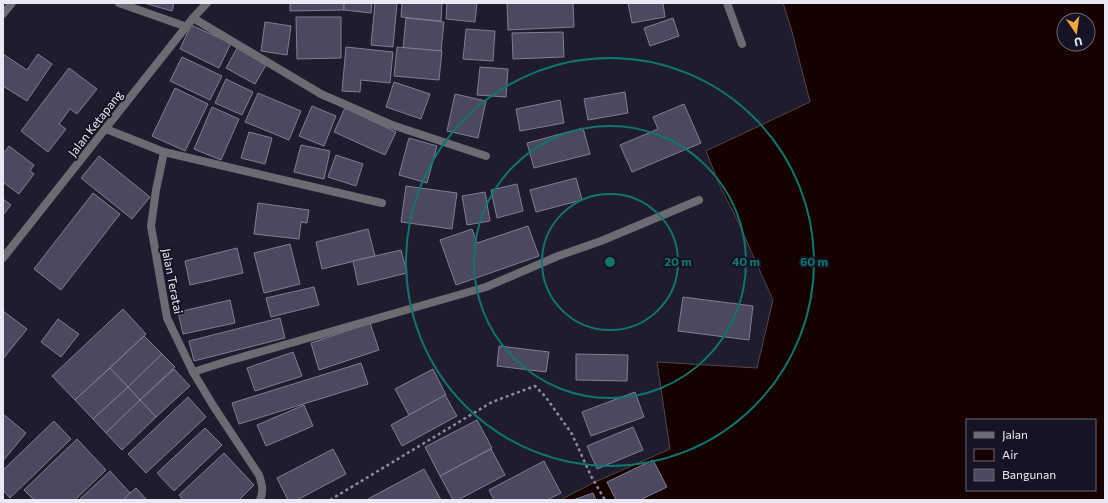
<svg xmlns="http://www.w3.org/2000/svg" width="1108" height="503" font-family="Commissioner,sans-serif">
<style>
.water{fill:#140100;stroke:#544649;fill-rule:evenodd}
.building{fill:#4c485d;stroke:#817e94}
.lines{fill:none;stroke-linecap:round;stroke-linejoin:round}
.path{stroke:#8d8b9a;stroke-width:2.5;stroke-dasharray:3 3;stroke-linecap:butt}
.minor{stroke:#6c6b74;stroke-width:8}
.ring{fill:none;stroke:#0f766e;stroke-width:2}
.labels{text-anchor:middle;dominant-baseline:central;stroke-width:4;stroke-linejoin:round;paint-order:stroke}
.street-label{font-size:12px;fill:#eae8f4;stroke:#161324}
.centre{fill:#0f766e;stroke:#161324;stroke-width:2}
.ring-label{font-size:12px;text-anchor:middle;font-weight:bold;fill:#0f766e;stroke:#161324;stroke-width:4;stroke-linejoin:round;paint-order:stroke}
</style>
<rect width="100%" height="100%" fill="#1f1c2e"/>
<path class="water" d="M783,3h322v497h-545l35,-18 75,-33 -13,-87 100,6 16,-68 -38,-85 -16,-31 -13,-33 104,-49 -19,-74zM1064,20h24v24h-24zM967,420h128v70h-128z"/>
<g class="building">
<path d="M144,3h30l-2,8z"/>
<path d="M290,3h54v7l-54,1z"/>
<path d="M344,3h28l-1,10 -27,-3z"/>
<path d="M375,3h22l-4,44 -22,-2z"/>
<path d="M402,3h40l-1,18 -40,-4z"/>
<path d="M447,3h30l-2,19 -29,-3z"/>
<path d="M507,3h66l1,24 -66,3z"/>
<path d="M628,3h35l2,14 -33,6z"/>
<path d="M296,17h45v41l-44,1z"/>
<path d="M406,18l38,4 -3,29 -38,-3z"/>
<path d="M673,18l6,18 -29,10 -6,-18z"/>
<path d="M265,22l26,4 -4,29 -26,-4z"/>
<path d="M191,25l40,18 -12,25 -39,-19z"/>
<path d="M466,29l29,2 -2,30 -30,-2z"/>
<path d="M563,32l1,25 -51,2 -1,-26z"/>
<path d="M346,47l47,5 -3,31 -29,-3 -1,12 -18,-1z"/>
<path d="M397,47l45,4 -3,29 -45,-4z"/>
<path d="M237,48l29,17 -11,19 -29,-16z"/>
<path d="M3,54l24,16 11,-16 14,10 -25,37 -24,-15z"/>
<path d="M182,57l40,19 -12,24 -40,-19z"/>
<path d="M480,67l28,2 -2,28 -29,-2z"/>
<path d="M69,68l28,21 -20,25 -7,-5 -11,15 7,5 -18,23 -27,-21z"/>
<path d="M226,79l27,13 -11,23 -27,-12z"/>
<path d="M394,82l36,12 -9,25 -35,-12z"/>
<path d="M175,88l33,16 -23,47 -33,-15z"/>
<path d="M625,92l3,21 -40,7 -4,-21z"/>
<path d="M258,93l43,18 -12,29 -44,-18z"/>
<path d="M455,94l31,7 -8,37 -31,-7z"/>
<path d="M560,100l4,23 -44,8 -4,-22z"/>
<path d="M684,104l17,39 -69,29 -12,-27 38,-16 -5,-12z"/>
<path d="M312,106l24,10 -12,30 -25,-10z"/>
<path d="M212,107l27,12 -18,41 -27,-11z"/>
<path d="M345,108l51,24 -11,23 -51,-23z"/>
<path d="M583,128l7,26 -56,14 -7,-25z"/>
<path d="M249,132l23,6 -7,26 -24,-6z"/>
<path d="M409,138l28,8 -10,37 -28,-8z"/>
<path d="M301,145l29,6 -6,28 -30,-7z"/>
<path d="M9,146l25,19 -4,6 4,3 -15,20 -15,-11 -1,2v-31z"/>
<path d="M336,155l27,9 -7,22 -28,-9z"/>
<path d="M99,156l51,41 -18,22 -51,-41z"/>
<path d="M576,178l6,22 -46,12 -6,-22z"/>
<path d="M517,184l6,27 -26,7 -6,-28z"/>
<path d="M406,186l51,7 -5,36 -51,-7z"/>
<path d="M485,192l5,29 -23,4 -5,-29z"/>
<path d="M93,193l27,21 -59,76 -27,-21z"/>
<path d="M3,199l8,6 -8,10z"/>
<path d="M258,203l51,7 -2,13 -6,-1 -2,17 -45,-5z"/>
<path d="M528,226l11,30 -83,29 -16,-45 32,-11 5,14z"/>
<path d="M368,229l7,27 -53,13 -6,-27z"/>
<path d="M290,244l10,40 -36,9 -10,-40z"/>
<path d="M237,248l6,25 -53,12 -5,-24z"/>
<path d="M401,250l6,23 -49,12 -5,-24z"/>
<path d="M314,287l5,18 -48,12 -5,-19z"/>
<path d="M683,297l70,9 -4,34 -71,-9z"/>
<path d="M230,300l5,23 -52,11 -5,-22z"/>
<path d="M123,309l23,25 -71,66 -23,-24z"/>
<path d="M3,311l24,18 -24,30z"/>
<path d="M280,318l5,20 -91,23 -5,-20z"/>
<path d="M58,319l21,15 -18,23 -20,-15z"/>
<path d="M370,323l9,27 -60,20 -8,-27z"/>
<path d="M144,336l18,18 -34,33 -18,-19z"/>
<path d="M499,346l50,6 -3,20 -49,-6z"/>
<path d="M293,352l9,24 -47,15 -8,-23z"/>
<path d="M162,354l13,13 -35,33 -12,-13z"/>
<path d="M576,354l52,1 -1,26 -51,-1z"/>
<path d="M361,363l7,21 -129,40 -7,-21z"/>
<path d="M110,368l18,19 -35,32 -18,-19z"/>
<path d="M174,369l16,17 -34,31 -16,-17z"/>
<path d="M433,369l13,26 -37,20 -14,-26z"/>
<path d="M128,387l12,13 -34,33 -13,-14z"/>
<path d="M635,392l9,25 -53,19 -9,-24z"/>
<path d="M445,395l12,21 -55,30 -11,-21z"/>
<path d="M188,397l18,20 -60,56 -18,-19z"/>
<path d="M140,400l16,17 -34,33 -16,-17z"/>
<path d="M304,405l9,21 -47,20 -9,-21z"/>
<path d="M3,414l23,19 -23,28z"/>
<path d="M477,420l15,28 -52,28 -15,-29z"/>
<path d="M54,421l17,18 -61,59 -7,-8v-20z"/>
<path d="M633,427l10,23 -46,19 -10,-23z"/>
<path d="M205,428l17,17 -48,46 -17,-18z"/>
<path d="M77,439l29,31 -31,30h-41l-10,-10z"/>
<path d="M333,449l13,25 -49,26h-9l-11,-22z"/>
<path d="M491,449l14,26 -47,25h-5l-13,-24z"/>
<path d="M224,453l30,32 -15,15h-56l-4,-5z"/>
<path d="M653,460l14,27 -27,13h-24l-9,-18z"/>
<path d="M544,461l17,32 -14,7h-53l-5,-10z"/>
<path d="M424,469l17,31h-75z"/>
<path d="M110,471l20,22 -7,7h-44z"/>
<path d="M136,488l11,12h-24l7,-7z"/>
<path d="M593,493l3,7h-23z"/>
</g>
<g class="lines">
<path class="path" d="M330,500l162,-98 43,-16 10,10 27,38 19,42 14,24"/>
<g class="minor">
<path d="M119,3l68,24"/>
<path d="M727,3l15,41"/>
<path d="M3,14l9,-11"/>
<path d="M193,18l128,76 71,31 94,31"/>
<path d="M106,129l58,23 -8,38 -5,36 16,92 26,54 21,35 45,68c3,9 5,16 1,25"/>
<path d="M164,152l218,51"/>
<path d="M3,258l190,-240 14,-15"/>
<path d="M193,372l35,-11 258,-74 72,-31 43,-15 98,-41"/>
</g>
</g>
<g class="ring">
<circle cx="610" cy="262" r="68"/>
<circle cx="610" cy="262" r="136"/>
<circle cx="610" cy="262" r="204"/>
</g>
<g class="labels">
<g class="street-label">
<text transform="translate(95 123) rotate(-52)">Jalan Ketapang</text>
<text transform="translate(173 281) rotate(79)">Jalan Teratai</text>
</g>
</g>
<circle cx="610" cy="262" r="6" class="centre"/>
<g class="ring-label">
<text x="678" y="266">20 m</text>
<text x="746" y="266">40 m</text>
<text x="814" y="266">60 m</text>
</g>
<rect width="1108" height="503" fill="none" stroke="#eae8f4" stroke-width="8"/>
<rect x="966" y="419" width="130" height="72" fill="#161324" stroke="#6b6877"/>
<rect x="974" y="432" width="20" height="6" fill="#6c6b74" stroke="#6b6877"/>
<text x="1002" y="439" font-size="12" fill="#eae8f4">Jalan</text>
<rect x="974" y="449" width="20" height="12" fill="#140100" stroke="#6b6877"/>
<text x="1002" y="459" font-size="12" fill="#eae8f4">Air</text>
<rect x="974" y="469" width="20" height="12" fill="#4c485d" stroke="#6b6877"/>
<text x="1002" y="479" font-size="12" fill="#eae8f4">Bangunan</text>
<g transform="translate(1076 32) rotate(167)"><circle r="19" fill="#161324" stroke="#6b6877"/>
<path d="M0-3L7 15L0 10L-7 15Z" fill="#f3a442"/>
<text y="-6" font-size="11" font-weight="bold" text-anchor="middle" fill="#eae8f4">U</text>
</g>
</svg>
